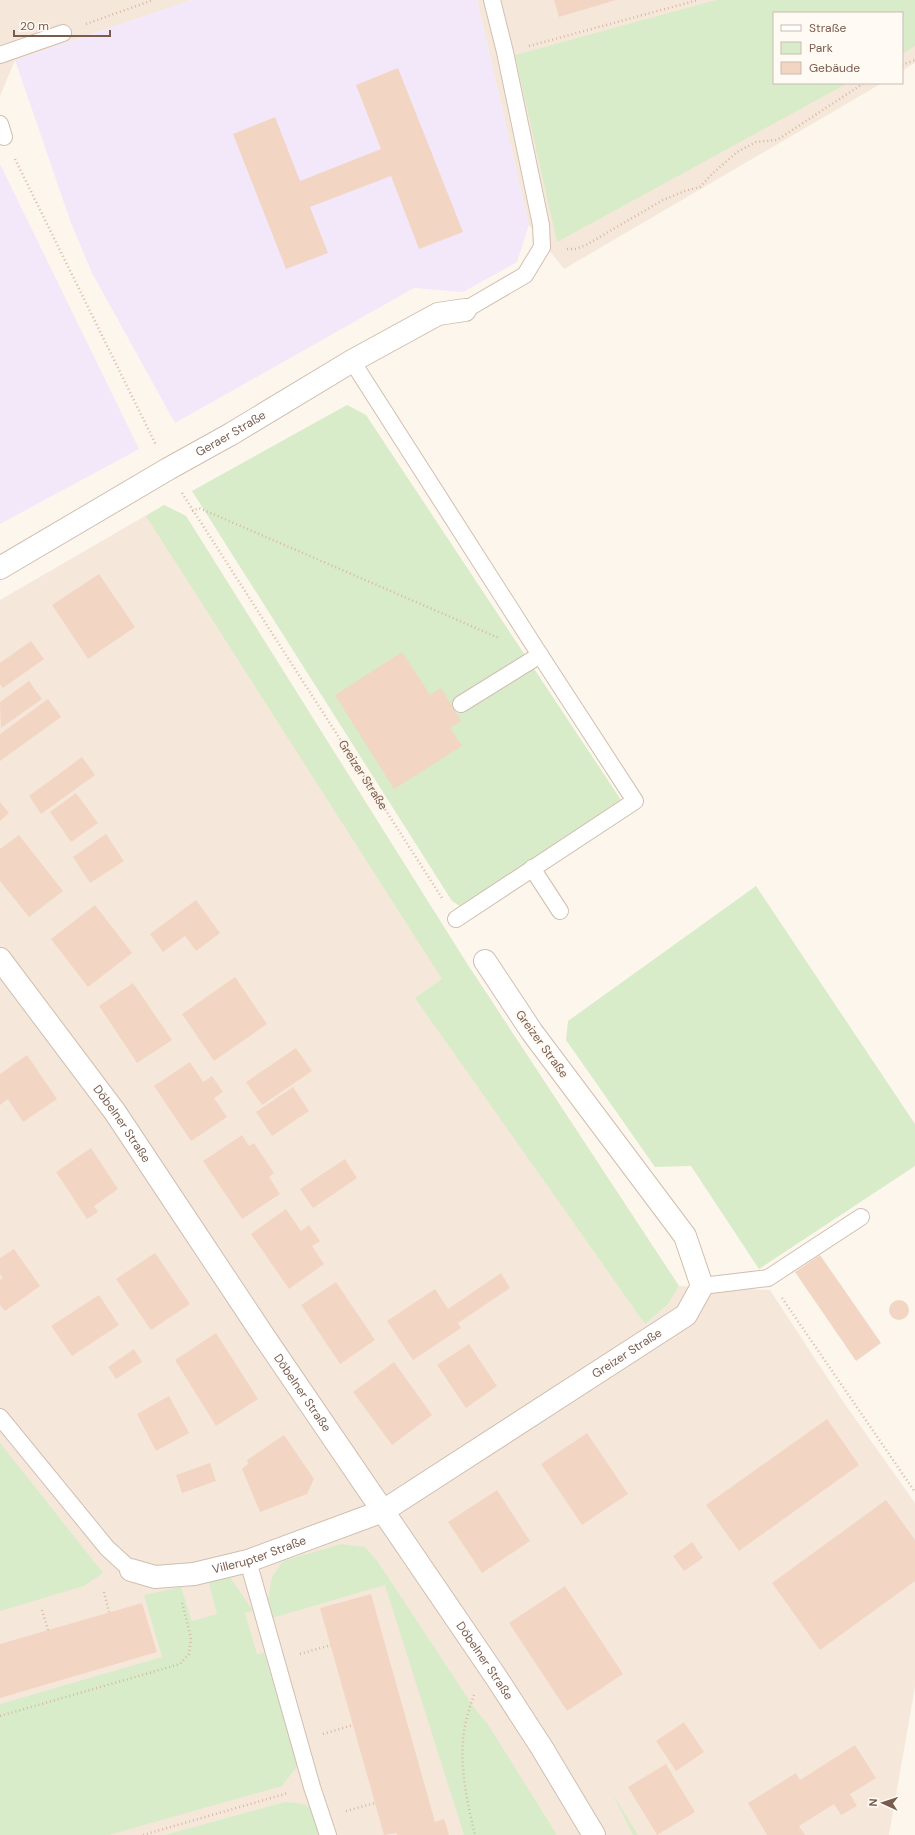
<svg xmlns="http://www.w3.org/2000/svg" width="915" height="1835" font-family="'DM Sans',sans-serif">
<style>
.residential{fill:#f5e8da}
.education{fill:#f3e8fa}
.green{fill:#d8ecc9}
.building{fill:#f3d5c3}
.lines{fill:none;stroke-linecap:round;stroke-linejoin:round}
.service-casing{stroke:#d1beb0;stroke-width:18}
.minor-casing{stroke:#d1beb0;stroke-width:24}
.tertiary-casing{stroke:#d1beb0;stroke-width:24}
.path{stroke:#d9b8a5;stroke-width:2.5;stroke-dasharray:1 3;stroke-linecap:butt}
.service{stroke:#fff;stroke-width:16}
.minor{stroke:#fff;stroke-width:22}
.tertiary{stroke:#fff;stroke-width:22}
.labels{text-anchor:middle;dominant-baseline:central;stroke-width:4;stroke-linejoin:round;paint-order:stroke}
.street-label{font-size:12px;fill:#7a5c4d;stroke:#fffaf3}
</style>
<rect width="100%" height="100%" fill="#fdf6ec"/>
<g class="residential">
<path d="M0,0h192l-177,60 -15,36z"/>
<path d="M477,0h438v63l-13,8v-58h-128v70h108l-318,186 -35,-44z"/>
<path d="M164,505l22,11 280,446 213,324 91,4 72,110 73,103v184l-26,148h-889v-1235z"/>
</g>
<g class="education">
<path d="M192,0h285l52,225 -12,37 -54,30 -49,-4 -239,135 -83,-150 -21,-50 -56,-163z"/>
<path d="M0,164l139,285 -139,75z"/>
</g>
<g class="green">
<path d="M716,0h199v46l-13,8v-41h-128v70h74l-291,159 -42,-187z"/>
<path d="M347,405l19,10 255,385 -158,108 -11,-7 -260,-410z"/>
<path d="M164,505l22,11 280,446 213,324 -11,18 -23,20 -230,-326 27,-19 -296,-463z"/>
<path d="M756,886l159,238v42l-156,103 -68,-103 -36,1 -89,-127 2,-19z"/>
<path d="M0,1443l103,130 -19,13 -84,25z"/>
<path d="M341,1544l24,3 13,15 97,147 12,14 70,112h-93l-79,-250 -113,33 -4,-19 4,-22 11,-16z"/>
<path d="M230,1577l23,34 -8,2 12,41 7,-1 34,112 -16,21 -173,49h-109v-131l162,-47 -18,-62 37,-8 11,34 25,-7 -9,-34z"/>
<path d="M612,1793l26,42h-5z"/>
<path d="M285,1802c29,1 29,7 37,33h-157z"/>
</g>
<g class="building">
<path d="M554,0h62l-57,17z"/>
<path d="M398,68l65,164 -44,17 -28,-73 -81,31 18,46 -42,16 -53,-135 42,-17 25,64 81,-32 -25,-64z"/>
<path d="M99,574l36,53 -47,32 -36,-54z"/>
<path d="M31,641l13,18 -41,29 -3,-4v-21z"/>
<path d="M402,652l28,43 11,-7 20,33 -11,7 12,18 -68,43 -59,-94z"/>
<path d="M29,681l13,18 -41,29 -1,-26z"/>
<path d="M48,699l13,18 -61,44v-27z"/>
<path d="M82,757l13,18 -54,39 -12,-18z"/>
<path d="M76,793l22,30 -27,19 -21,-30z"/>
<path d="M0,802l9,11 -9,8z"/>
<path d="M106,834l18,27 -34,22 -17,-26z"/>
<path d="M19,835l44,56 -34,26 -29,-36v-32z"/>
<path d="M196,900l24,33 -24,18 -11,-15 -22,16 -13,-18z"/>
<path d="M95,905l37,48 -44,34 -37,-48z"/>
<path d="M235,977l32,47 -53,37 -32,-47z"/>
<path d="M133,983l39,57 -35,23 -38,-57z"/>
<path d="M296,1048l16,23 -50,34 -16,-23z"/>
<path d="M27,1055l30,44 -34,23 -15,-23 -8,6v-31z"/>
<path d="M190,1062l13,20 9,-6 11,16 -9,6 13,19 -36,24 -37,-55z"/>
<path d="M293,1087l16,24 -37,25 -16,-24z"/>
<path d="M242,1135l7,11 5,-3 20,30 -5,4 11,17 -38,25 -39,-58z"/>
<path d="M91,1148l27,41 -24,17 4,6 -11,7 -31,-47z"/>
<path d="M345,1159l12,19 -44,30 -13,-19z"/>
<path d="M286,1209l15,22 8,-6 11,16 -8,5 12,18 -35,25 -38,-55z"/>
<path d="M14,1249l26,37 -35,25 -5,-6v-25l3,-2 -3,-4v-16z"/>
<path d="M155,1253l35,51 -39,26 -35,-51z"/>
<path d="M820,1255l61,88 -25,18 -61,-89z"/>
<path d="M501,1273l9,15 -52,35 3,5 -48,32 -26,-39 48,-32 13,20z"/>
<path d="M336,1282l39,58 -35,24 -39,-59z"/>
<path d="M99,1295l20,30 -47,31 -21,-30z"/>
<circle cx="899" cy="1310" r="10"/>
<path d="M216,1333l42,66 -42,27 -41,-66z"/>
<path d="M469,1344l28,42 -31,22 -29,-43z"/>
<path d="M134,1349l8,13 -26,17 -8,-12z"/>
<path d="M394,1362l38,53 -40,30 -39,-53z"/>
<path d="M169,1396l20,37 -33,18 -19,-37z"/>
<path d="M827,1419l32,46 -120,86 -33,-46z"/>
<path d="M587,1433l41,61 -46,31 -41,-61z"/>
<path d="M284,1435l30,44 -7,15 -47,18 -18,-43 6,-5 -1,-4z"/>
<path d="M210,1463l6,18 -34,12 -6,-18z"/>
<path d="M497,1490l33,51 -48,32 -34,-51z"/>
<path d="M886,1500l29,40v41l-95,69 -48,-67z"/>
<path d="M692,1542l11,16 -19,13 -11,-15z"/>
<path d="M565,1586l58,88 -56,37 -58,-88z"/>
<path d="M371,1594l64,228 9,-3 5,16h-52v-2l-13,2 -64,-227z"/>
<path d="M142,1603l15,49 -157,46v-54z"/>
<path d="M684,1722l20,30 -28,19 -20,-30z"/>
<path d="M855,1745l21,33 -26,16 7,12 -16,9 -7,-11 -35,22 6,9h-38l-19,-32 48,-30 4,7z"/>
<path d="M666,1764l29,48 -38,23 -29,-48z"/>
</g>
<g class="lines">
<g class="service-casing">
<g id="service">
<path d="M0,55l63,-22"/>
<path d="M0,124l4,13"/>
<path d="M465,310l60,-35 17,-28 -1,-22 -36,-173 -13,-52"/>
<path d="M352,361l188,294 95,146 -179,118"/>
<path d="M461,704l79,-49"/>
<path d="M532,868l28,43"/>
<path d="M702,1286l66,-8 93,-61"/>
<path d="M0,1417l107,131 24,22"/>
<path d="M248,1561l64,226 16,48"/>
</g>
</g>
<g class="minor-casing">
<g id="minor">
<path id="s2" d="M0,568l168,-99 63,-35 121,-73 86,-47 27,-4"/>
<path id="s3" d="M131,1570l24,7 39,-3 54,-13 135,-50 303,-196 16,-29 -17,-50 -153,-204 -47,-71"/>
</g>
</g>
<g class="tertiary-casing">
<g id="tertiary">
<path id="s4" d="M0,959l115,153 148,223 233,342 46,71 52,87"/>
</g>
</g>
<g class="path">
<path d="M86,24l67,-24"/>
<path d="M529,46l169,-46"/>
<path d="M902,65l13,-5"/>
<path d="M15,159l141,286"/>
<path d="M567,249h9l10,-4 77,-45 22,-9 15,-4 12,-13 25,-22 19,-10 21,-2 87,-57"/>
<path id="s1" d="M182,493l260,405"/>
<path d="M192,511l7,-3 300,130"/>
<path d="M782,1298l133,194"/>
<path d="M104,1592l5,20"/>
<path d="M42,1610l6,20"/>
<path d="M300,1654l31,-9"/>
<path d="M474,1695c-4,11 -8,24 -10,36 -5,33 3,71 11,104"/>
<path d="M0,1716l180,-52 9,-10 2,-16 -9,-36"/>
<path d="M323,1734l30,-9"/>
<path d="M346,1811l29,-8"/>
<path d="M143,1835l145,-42"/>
</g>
<use href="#service" class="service"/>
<use href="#minor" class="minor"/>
<use href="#tertiary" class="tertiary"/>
</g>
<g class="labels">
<g class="street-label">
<text stroke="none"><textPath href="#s2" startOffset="267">Geraer Straße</textPath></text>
<text stroke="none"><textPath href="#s1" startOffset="335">Greizer Straße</textPath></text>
<text transform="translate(542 1044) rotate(54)">Greizer Straße</text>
<text stroke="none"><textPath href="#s4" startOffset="205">Döbelner Straße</textPath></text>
<text stroke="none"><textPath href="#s3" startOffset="554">Greizer Straße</textPath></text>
<text stroke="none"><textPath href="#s4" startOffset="529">Döbelner Straße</textPath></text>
<text stroke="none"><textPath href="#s3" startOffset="132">Villerupter Straße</textPath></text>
<text stroke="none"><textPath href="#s4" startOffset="853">Döbelner Straße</textPath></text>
</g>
</g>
<rect x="773" y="12" width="130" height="72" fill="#fffaf3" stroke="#cabbb1"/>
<rect x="781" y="25" width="20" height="6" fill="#ffffff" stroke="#cabbb1"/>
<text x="809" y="32" font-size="12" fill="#7a5c4d">Straße</text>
<rect x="781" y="42" width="20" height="12" fill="#d8ecc9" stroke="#cabbb1"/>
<text x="809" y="52" font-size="12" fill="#7a5c4d">Park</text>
<rect x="781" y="62" width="20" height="12" fill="#f3d5c3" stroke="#cabbb1"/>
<text x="809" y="72" font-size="12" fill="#7a5c4d">Gebäude</text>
<g transform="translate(883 1803) rotate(273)" stroke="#fffaf3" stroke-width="3" paint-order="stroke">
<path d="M0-3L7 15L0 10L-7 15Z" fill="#7a5c4d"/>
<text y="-6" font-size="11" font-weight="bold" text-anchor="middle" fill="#7a5c4d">N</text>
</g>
<path d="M14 30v6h96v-6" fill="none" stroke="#7a5c4d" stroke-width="2"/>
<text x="20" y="30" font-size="12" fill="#7a5c4d" stroke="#fffaf3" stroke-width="3" paint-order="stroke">20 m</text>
</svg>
